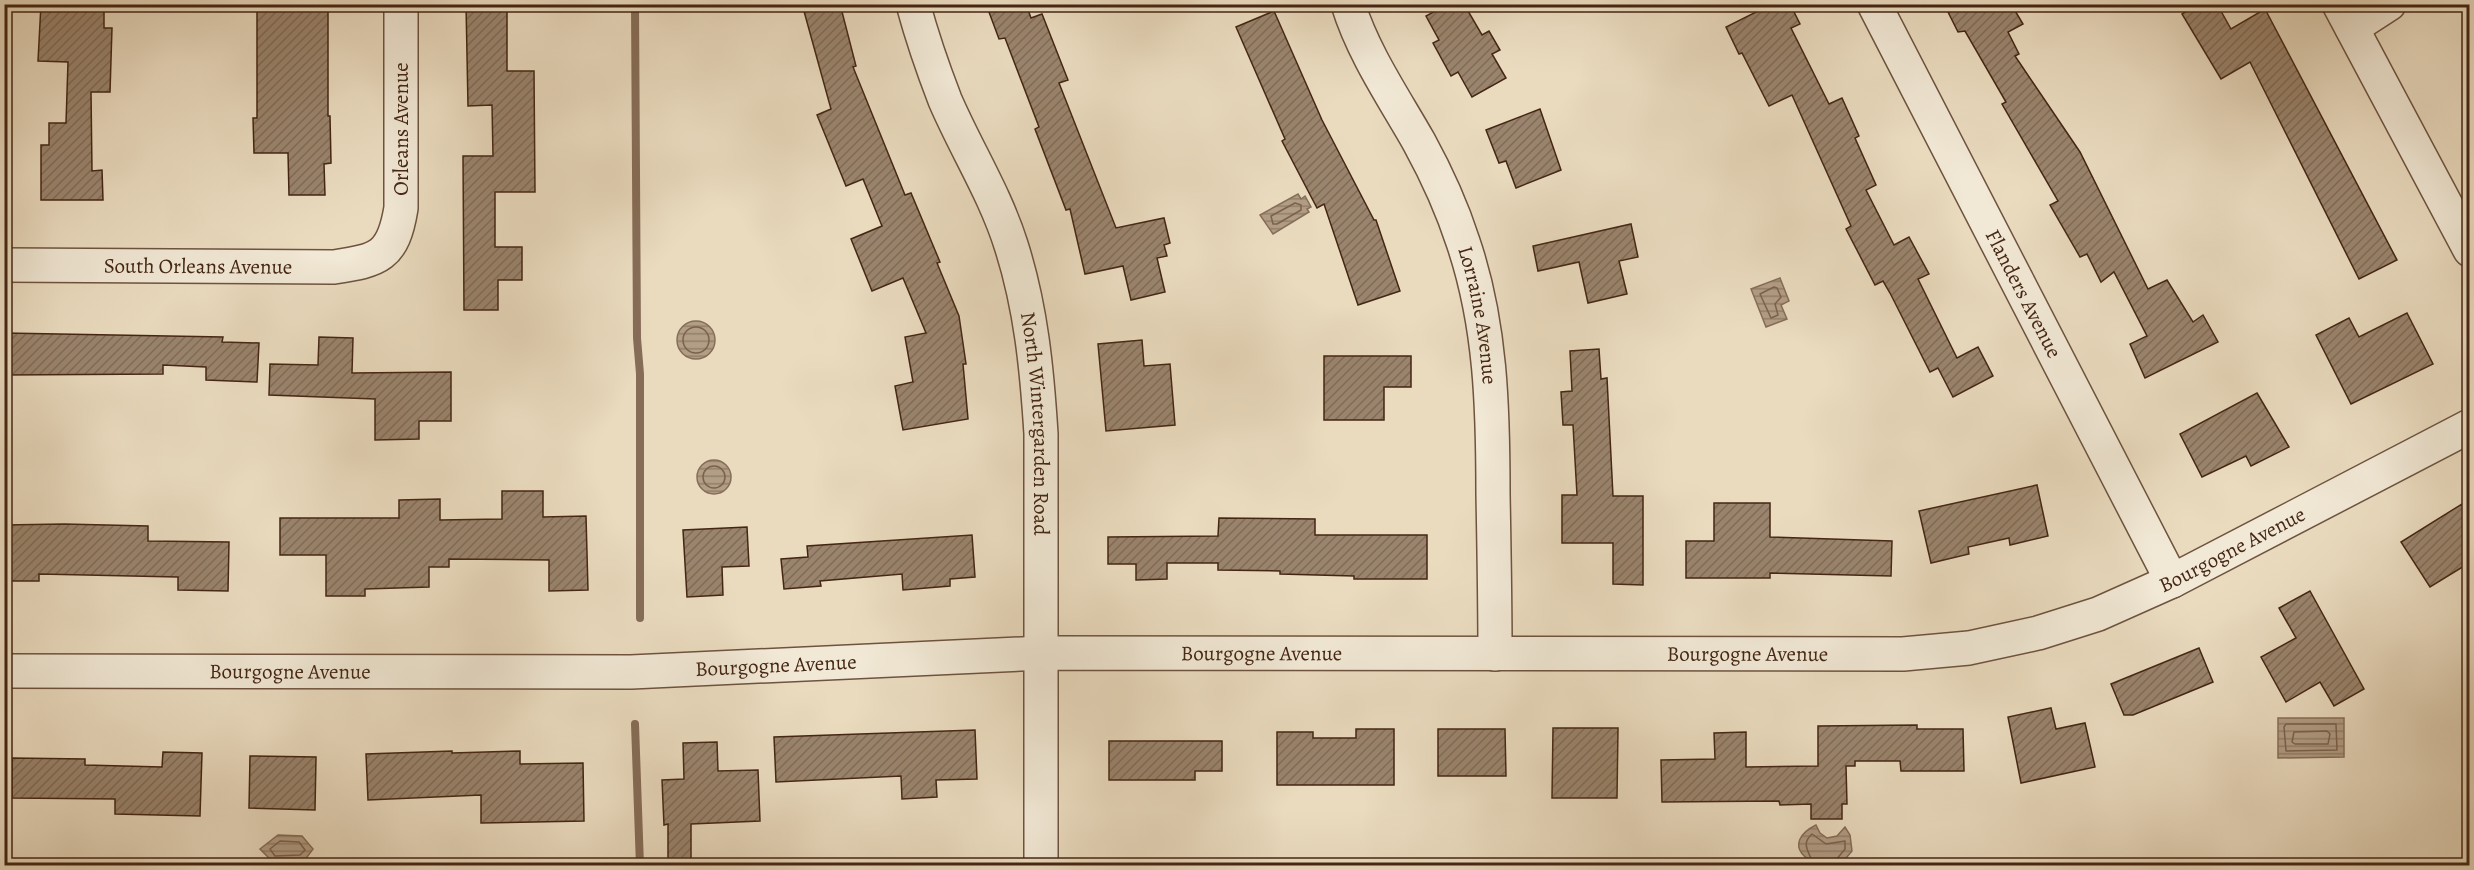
<svg xmlns="http://www.w3.org/2000/svg" width="2474" height="870" font-family="Alegreya,serif">
<style>
.water{fill:url(#water-rules);stroke:#866d58;stroke-width:1.5}
.lines{fill:none;stroke-linecap:round;stroke-linejoin:round}
.shore{stroke:#7b624c;stroke-width:1.5}
.stream{stroke:#866d58;stroke-width:8}
.building{fill:url(#building-hatch);stroke:#442614;stroke-width:1.5}
.minor-casing{stroke:#6e533f;stroke-width:36}
.minor{stroke:#f1e8d5;stroke-width:33}
.labels{text-anchor:middle;dominant-baseline:central;stroke-width:5;stroke-linejoin:round;paint-order:stroke}
.street-label{font-size:21px;fill:#442614;stroke:#f1e8d5}
</style>
<defs>
<pattern id="water-rules" width="6" height="5" patternUnits="userSpaceOnUse" patternTransform="scale(1.5)"><rect width="6" height="5" fill="#b29d85"/><path d="M0 2.5h6" fill="none" stroke="#92806c"/></pattern>
<pattern id="building-hatch" width="6" height="6" patternUnits="userSpaceOnUse" patternTransform="scale(1.5)"><rect width="6" height="6" fill="#9a846d"/><path d="M-1 1l2-2M0 6l6-6M5 7l2-2" fill="none" stroke="#7f6c58"/></pattern>
</defs>
<rect width="100%" height="100%" fill="#eadbbf"/>
<filter id="stains"><feTurbulence type="fractalNoise" baseFrequency=".00333" numOctaves="4"/><feColorMatrix values="0 0 0 0 .2 0 0 0 0 .09 0 0 0 0 .02 0 0 0 .5 -.17"/></filter>
<radialGradient id="worn" r=".72"><stop offset=".6" stop-color="#630" stop-opacity="0"/><stop offset="1" stop-color="#630" stop-opacity=".3"/></radialGradient>
<g class="water">
<path d="M1298,194l3,5 4,-3 6,11 -4,2 2,3 -36,22 -13,-19z"/>
<path d="M1780,278l9,23 -8,4 6,14 -21,8 -15,-38z"/>
<circle cx="696" cy="340" r="19"/>
<circle cx="714" cy="477" r="17"/>
<path d="M2278,718h66v39l-66,1z"/>
<path d="M1816,825l4,8 7,5 10,-2 8,-9 5,8 2,16 -11,13c-35,6 -61,-21 -25,-39z"/>
<path d="M278,835l24,1 11,13 -9,12 -31,1 -13,-13z"/>
</g>
<g class="lines">
<g class="shore">
<path d="M1295,203l6,2v5l-24,14h-4l-2,-8z"/>
<path d="M1774,287l3,1 4,9 -6,7 3,11 -7,3 -11,-24z"/>
<circle cx="696" cy="340" r="13"/>
<circle cx="714" cy="477" r="11"/>
<path d="M2286,724h50l1,26 -51,1 -2,-24z"/>
<path d="M2327,731l3,3 -2,10h-33l-3,-2 2,-10z"/>
<path d="M280,841l19,1 6,8 -5,5 -25,1 -5,-7z"/>
<path d="M1813,866c-1,-12 -14,-21 -1,-32l14,10 19,-3v8l-9,11v6"/>
</g>
<g class="stream">
<path d="M635,4l2,334 3,36v244"/>
<path d="M635,724l5,142"/>
</g>
</g>
<g class="building">
<path d="M41,4h63v24h8l-2,64h-19l1,79 10,-1 1,30h-62v-55h8v-22h17l2,-61 -30,-1z"/>
<path d="M257,4h71v112h2l1,47 -7,1 1,31h-36l-1,-42h-34l-1,-35h4z"/>
<path d="M466,4h41v67h27l1,121h-40v55h27v33h-24v30h-34l-1,-154h30l-1,-51 -24,1z"/>
<path d="M802,4h38l16,62 -3,1 52,128 6,-2 29,69 -3,1 22,53 7,48h-3l5,55 -65,11 -8,-44 18,-4 -8,-45 21,-4 -23,-55 -31,13 -21,-52 31,-13 -19,-47 -17,7 -29,-71 14,-6z"/>
<path d="M986,4h40l5,14 11,-4 26,66 -9,3 57,145 48,-10 6,25 -6,2 3,11 -10,2 8,34 -34,8 -8,-34 -38,8 -15,-65 -4,1 -31,-81 4,-2 -34,-89 -6,1z"/>
<path d="M1448,4h16l18,31 7,-4 11,19 -8,4 14,24 -34,19 -14,-25 -7,4 -18,-33 6,-3 -13,-24z"/>
<path d="M1772,4h18l10,20 -9,4 38,76 13,-6 17,38 -4,2 21,47 -10,5 28,55 15,-8 20,37 -11,5 39,79 21,-11 15,29 -40,21 -15,-29 -8,4 -40,-79 -7,-12 -8,4 -29,-56 5,-3 -59,-131 -23,11 -27,-53 -3,1 -13,-27z"/>
<path d="M1944,4h67l12,20 -15,8 11,22 -4,2 65,96 68,137 19,-9 26,42 10,-7 15,27 -73,36 -15,-34 17,-8 -33,-64 -13,10 -14,-28 -7,3 -30,-52 8,-4 -56,-97 4,-2 -41,-71 -7,1z"/>
<path d="M2198,4h19l14,25 34,-20 132,251 -38,19 -109,-217 -29,17 -39,-65z"/>
<path d="M1274,11l48,109 52,100h2l24,71 -42,14 -34,-101 -7,4 -35,-67 3,-2 -49,-112z"/>
<path d="M1540,109l21,61 -45,18 -10,-27 -7,2 -13,-33z"/>
<path d="M1631,224l7,33 -19,4 8,33 -39,9 -9,-41 -41,9 -5,-25z"/>
<path d="M2407,313l26,51 -82,40 -35,-69 33,-17 10,19z"/>
<path d="M4,333l219,4 -1,5 37,1 -2,39 -51,-2v-13l-43,-2v9l-159,1z"/>
<path d="M319,337l34,1 -1,35 99,-1v49h-32v18l-44,1v-41l-106,-4 1,-31 48,1z"/>
<path d="M1142,340l2,26 26,-2 5,61 -69,6 -8,-87z"/>
<path d="M1599,349l2,30 6,-1 6,118h30v89l-30,-1v-41h-51v-48h15l-4,-70h-10l-2,-33 11,-1 -2,-40z"/>
<path d="M1324,356h87v31h-27v33h-60z"/>
<path d="M2257,393l32,54 -38,19 -5,-10 -44,21 -22,-43z"/>
<path d="M2037,485l11,51 -38,9 -1,-7 -41,9 1,7 -38,9 -12,-52z"/>
<path d="M502,491h41v26l43,-1 2,74 -39,1v-31l-100,-1v8h-20v20l-64,2v7h-39v-41h-46v-37h119v-18l41,-1v21l62,-1z"/>
<path d="M1714,503h56v34l122,4 -1,35 -121,-3v5h-84v-37h28z"/>
<path d="M2462,504l7,12v47l-39,24 -29,-45z"/>
<path d="M1219,518l96,1v16h112v44h-73v-3l-74,-2v-3l-62,-1v-7h-51v16l-31,1v-16h-28v-27l110,-1z"/>
<path d="M64,524l84,2v15l81,1 -1,49 -50,-1v-13l-139,-3v7h-35v-56z"/>
<path d="M747,527l2,39 -27,1 1,28 -36,2 -4,-67z"/>
<path d="M972,535l3,42 -25,2v7l-47,4 -1,-16 -82,7 1,5 -37,3 -3,-30 27,-2 -1,-11z"/>
<path d="M2310,591l54,98 -30,17 -14,-24 -34,20 -25,-45 35,-19 -17,-30z"/>
<path d="M2199,648l14,34 -80,33h-9l-13,-31z"/>
<path d="M2051,708l5,21 29,-6 10,44 -74,16 -13,-66z"/>
<path d="M1917,725v4h46l1,42h-63l-1,-10h-45v5h-9l1,38h-5v15h-31v-15l-31,1 -1,-4 -117,1 -1,-42 54,-1 -1,-26 32,-1v35l72,-1v-40z"/>
<path d="M1553,728h65l-1,70h-65z"/>
<path d="M1356,729h38v56h-117v-53h36v6h43z"/>
<path d="M1438,729h67l1,47h-68z"/>
<path d="M975,730l2,49 -41,1 1,17 -35,2 -1,-23 -125,6 -2,-45z"/>
<path d="M1109,741h113v30h-27v9h-86z"/>
<path d="M717,742l1,29 40,-1 2,51 -69,3v42h-23v-42l-4,1 -2,-45 22,-1 -1,-36z"/>
<path d="M452,751v2l68,-2v13l63,-1 1,58 -103,2v-28l-113,5 -2,-46z"/>
<path d="M163,752l39,1 -2,63 -85,-2v-15l-103,-1v-40l73,1v6l77,2z"/>
<path d="M250,756l66,1 -1,53 -66,-2z"/>
</g>
<g class="lines">
<g class="minor-casing">
<g id="minor">
<path id="s1" d="M913,4c9,33 20,65 32,96 21,49 50,94 66,145 20,62 26,125 30,189v432"/>
<path id="s2" d="M1348,4c15,49 46,94 71,138 17,31 33,66 44,100 28,82 30,166 30,252 1,53 2,106 2,160"/>
<path id="s3" d="M1874,4l298,577"/>
<path d="M2339,4l131,246"/>
<path d="M2352,28l37,-24"/>
<path id="s4" d="M4,265l330,2c45,-7 59,-10 67,-59v-204"/>
<path id="s5" d="M4,671l627,1 411,-19 861,1 66,-6 69,-15 60,-19 74,-33 298,-155"/>
</g>
</g>
<use href="#minor" class="minor"/>
</g>
<g class="labels">
<g class="street-label">
<text transform="translate(401 129) rotate(-90)">Orleans Avenue</text>
<text stroke="none"><textPath href="#s4" startOffset="194">South Orleans Avenue</textPath></text>
<text stroke="none"><textPath href="#s3" startOffset="326">Flanders Avenue</textPath></text>
<text stroke="none"><textPath href="#s2" startOffset="340">Lorraine Avenue</textPath></text>
<text stroke="none"><textPath href="#s1" startOffset="442">North Wintergarden Road</textPath></text>
<text stroke="none"><textPath href="#s5" startOffset="2248">Bourgogne Avenue</textPath></text>
<text stroke="none"><textPath href="#s5" startOffset="1258">Bourgogne Avenue</textPath></text>
<text stroke="none"><textPath href="#s5" startOffset="1744">Bourgogne Avenue</textPath></text>
<text stroke="none"><textPath href="#s5" startOffset="772">Bourgogne Avenue</textPath></text>
<text stroke="none"><textPath href="#s5" startOffset="286">Bourgogne Avenue</textPath></text>
</g>
</g>
<rect width="2474" height="870" fill="none" stroke="#eadbbf" stroke-width="24"/>
<rect x="6" y="6" width="2462" height="858" fill="none" stroke="#442614" stroke-width="3"/>
<rect x="12" y="12" width="2450" height="846" fill="none" stroke="#442614" stroke-width="1.5"/>
<rect width="100%" height="100%" filter="url(#stains)"/>
<rect width="100%" height="100%" fill="url(#worn)"/>
</svg>
